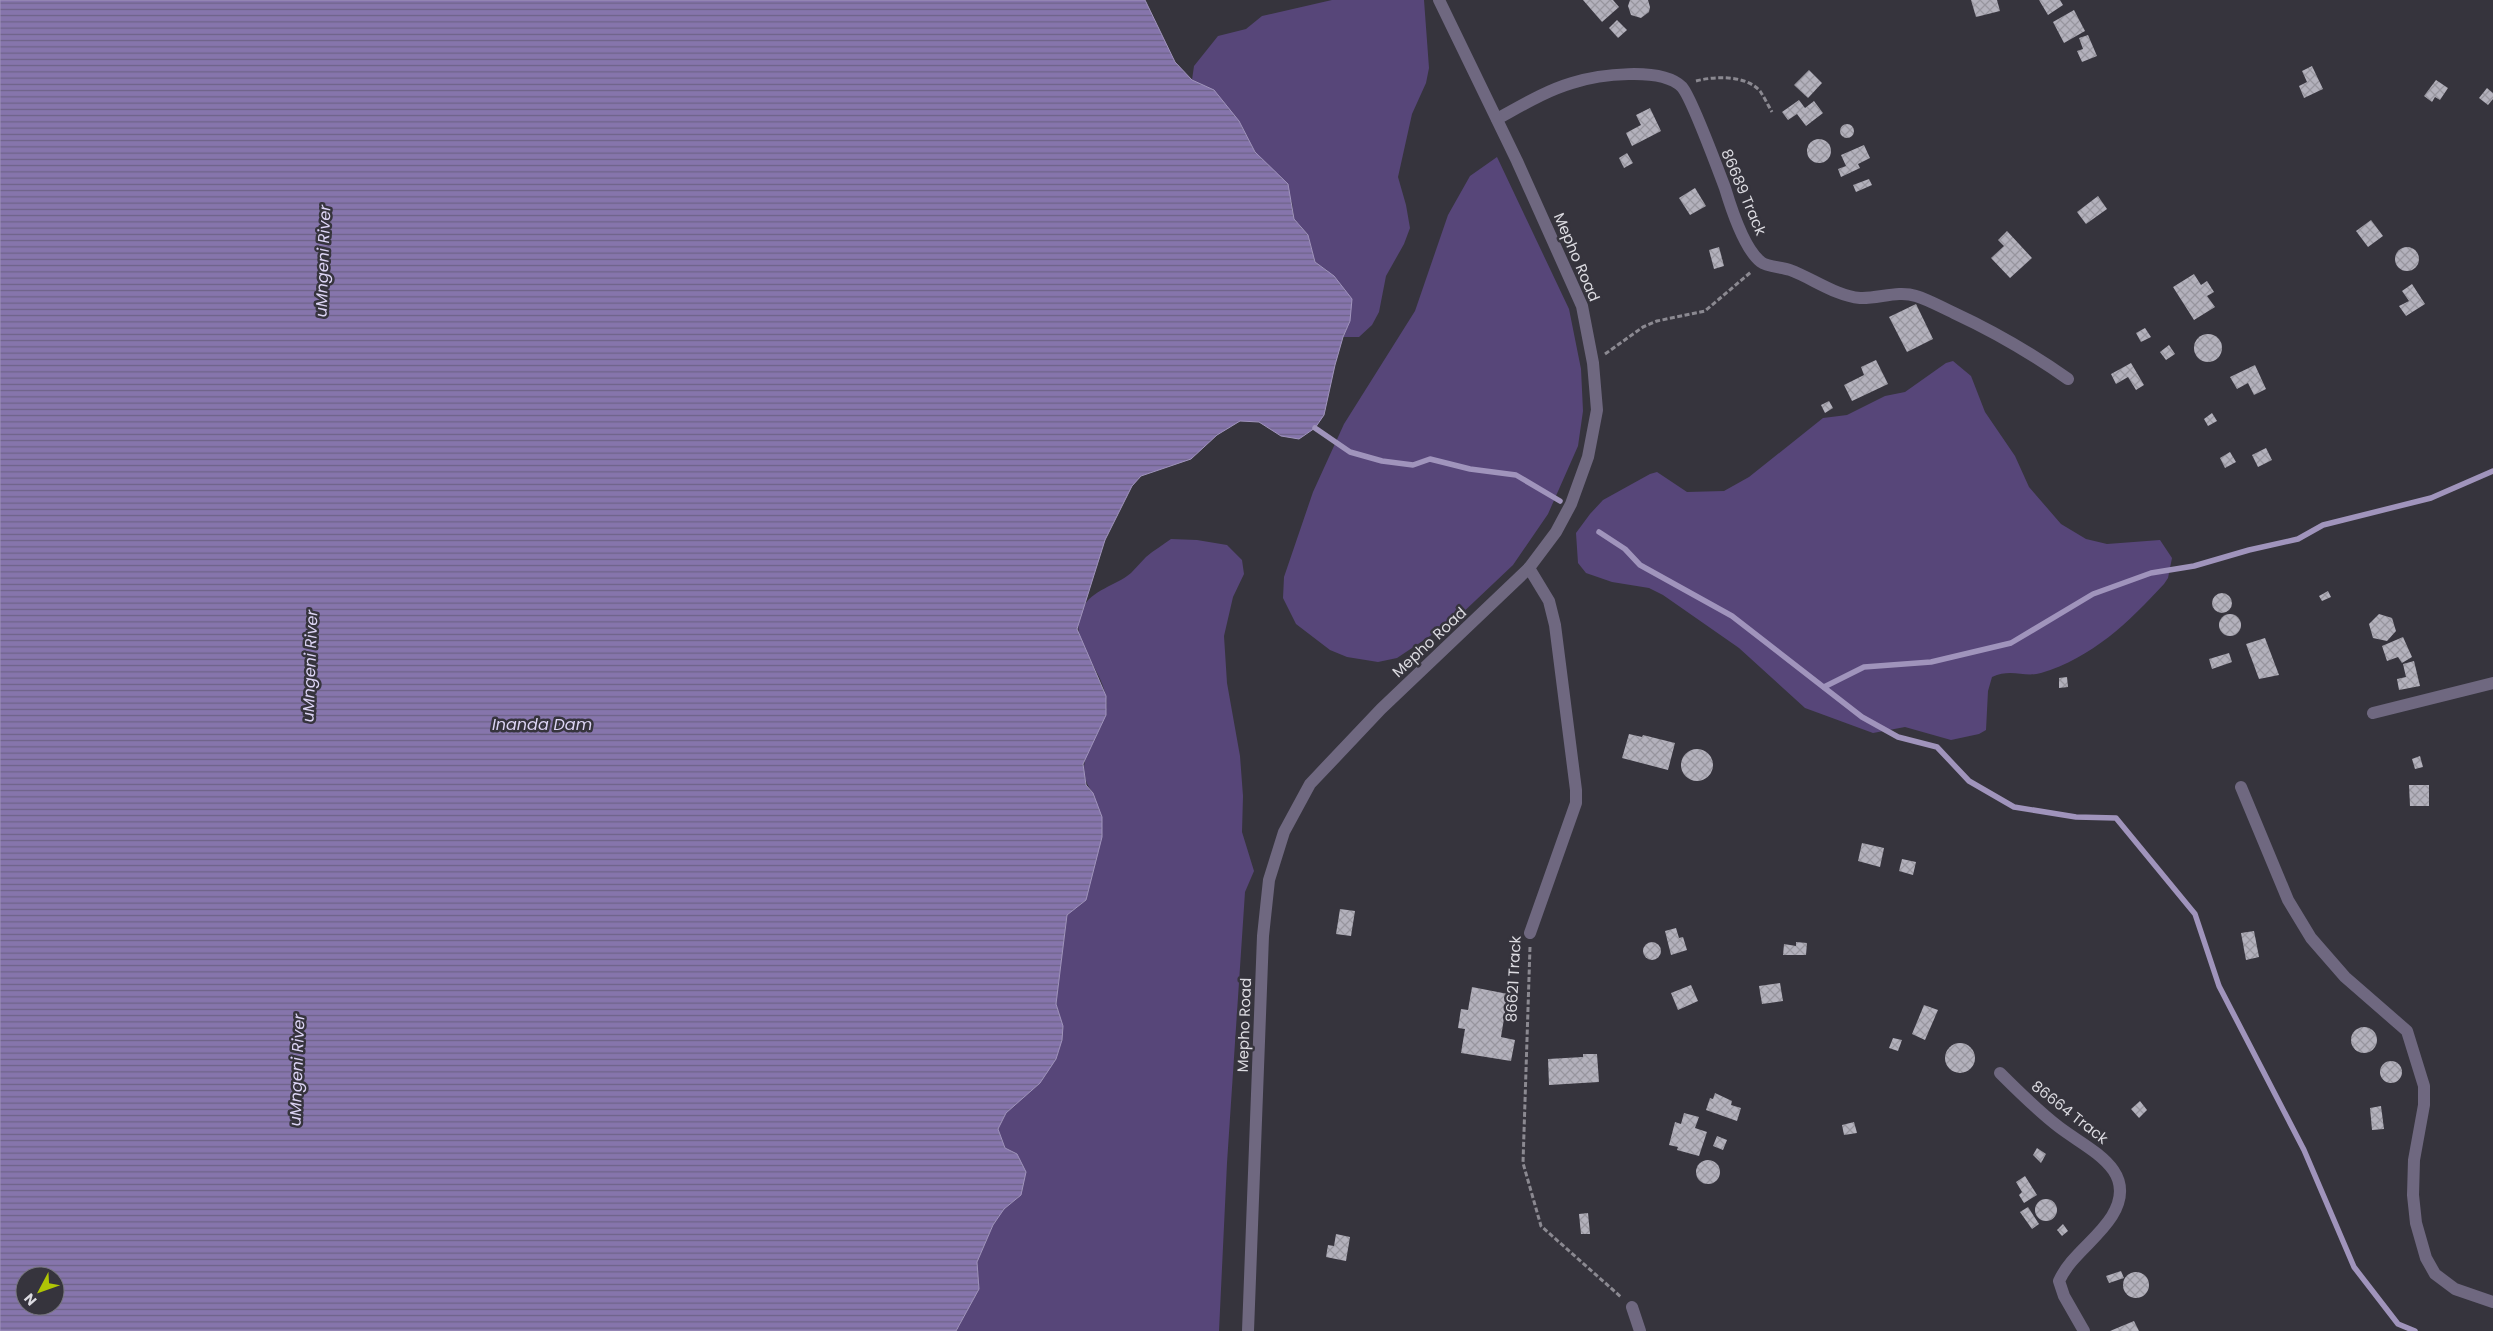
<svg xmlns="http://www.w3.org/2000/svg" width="2493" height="1331" font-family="Poppins,sans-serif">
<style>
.grass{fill:#574679}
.water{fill:url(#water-rules);stroke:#a094bc;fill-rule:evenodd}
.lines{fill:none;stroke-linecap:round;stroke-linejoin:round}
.stream{stroke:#a094bc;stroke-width:5.5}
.building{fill:url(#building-cross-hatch)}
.path{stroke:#8b8991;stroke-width:3;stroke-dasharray:5 2.5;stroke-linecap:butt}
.minor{stroke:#6f6880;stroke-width:12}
.labels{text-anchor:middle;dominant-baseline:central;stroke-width:5;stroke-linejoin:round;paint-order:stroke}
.street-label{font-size:15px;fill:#dcdbe1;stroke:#36343d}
.water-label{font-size:16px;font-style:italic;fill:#dcd4f4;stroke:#36343d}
</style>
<defs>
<pattern id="water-rules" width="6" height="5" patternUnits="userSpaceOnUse" patternTransform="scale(1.25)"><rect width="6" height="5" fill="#8675ac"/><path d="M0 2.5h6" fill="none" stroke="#6e6388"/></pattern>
<pattern id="building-cross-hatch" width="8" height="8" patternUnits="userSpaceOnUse" patternTransform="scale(1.25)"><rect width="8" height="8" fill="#b3b1bc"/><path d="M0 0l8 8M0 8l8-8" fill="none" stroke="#97959e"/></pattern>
</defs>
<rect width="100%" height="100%" fill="#36343d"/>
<g class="grass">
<path d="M1332,0h92l5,68 -3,15 -14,31 -14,63 8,28 4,23 -6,16 -18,32 -7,36 -7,13 -13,12h-16l7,-16 -16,-45 -19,-14 -7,-27 -14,-16 -2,-17 -37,-50 -16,-31 -47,-41 2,-14 24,-30 28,-7 16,-13z"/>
<path d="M1497,157l72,152 12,60 2,42 -5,35 -30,68 -35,51 -56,53 -60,40 -19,4 -31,-5 -17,-7 -34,-26 -13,-26 1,-21 29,-85 31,-68 71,-113 33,-96 22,-39z"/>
<path d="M1953,361l18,15 14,36 30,44 14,31 32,37 25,15 21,5 53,-4 12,18 -4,20 -4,6c-35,38 -72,74 -123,89 -17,5 -29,-5 -49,4l-4,14 -2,39 -7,4 -28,6 -46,-13 -32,6 -68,-25 -66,-60 -76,-53 -14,-7 -37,-6 -26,-9 -8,-10 -2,-30 14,-19 13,-14 47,-26 7,-2 30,20 37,-1 25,-14 74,-59 24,-3 38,-19 20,-4 41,-29z"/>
<path d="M1171,539l26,1 30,5 15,15 2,14 -11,23 -9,39 3,47 13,73 3,40 -1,36 12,39 -9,21 -18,271 -8,168h-263l23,-42 -2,-27 16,-37 11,-16 17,-14 -4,-41 -12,-6 -7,-19 8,-16 34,-30 16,-25 6,-18 1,-14 -7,-22 11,-89 19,-15 7,-107c-28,-36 18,-59 13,-95 -4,-31 -39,-57 -24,-89 10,-20 34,-23 49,-36 5,-5 10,-11 15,-16 8,-7 17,-12 25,-18z"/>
</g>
<path class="water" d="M0,0h1145l30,62 17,18 22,10 25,31 16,31 33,32 6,35 14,16 7,27 19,14 18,23 -2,22 -7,16 -8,28 -11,50 -9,13 -16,11 -18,-3 -22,-14 -19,-1 -23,14 -26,24 -50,17 -9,10 -27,54 -28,89 29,67v19l-23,49 3,21 7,8 9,24v20l-16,63 -19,15 -11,89 7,22 -1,14 -6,19 -16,24 -34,30 -8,16 7,19 12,6 9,18 -5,23 -17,14 -11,16 -16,37 2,27 -23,42h-956zM25,1276h30v30h-30z"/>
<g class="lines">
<g class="stream">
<path d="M1315,428l35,24 32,9 31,4 17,-6 40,10 46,6 44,26"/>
<path d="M1599,532l26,17 15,16 92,51 130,101 36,20 39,10 32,34 45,26 62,10 40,1 79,96 24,72 85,164 50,117 44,57 17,7"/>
<path d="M1824,687l40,-20 67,-5 80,-19 82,-49 58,-21 43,-7 55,-16 49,-11 25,-14 108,-27 62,-27"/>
</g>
</g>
<g class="building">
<path d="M1583,0h30l6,7 -17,15z"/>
<path d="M1630,0h18l2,7 -1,5 -8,6 -10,-3 -3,-9z"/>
<path d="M1971,0h26l3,11 -24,6z"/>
<path d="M2039,0h21l3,5 -15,10z"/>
<path d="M2074,10l11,21 -21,12 -11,-21z"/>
<path d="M1617,20l10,10 -9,8 -9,-10z"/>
<path d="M2088,35l9,21 -15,6 -5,-11 6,-2 -4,-11z"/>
<path d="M2312,66l11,23 -19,9 -5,-12 8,-4 -5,-11z"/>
<path d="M1809,70l13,13 -14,15 -14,-13z"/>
<path d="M2436,80l12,8 -8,12 -5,-3 -3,5 -8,-6z"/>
<path d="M2487,88l6,5v6l-5,6 -9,-7z"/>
<path d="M1799,100l6,8 9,-7 9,12 -17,13 -9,-12 -9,6 -6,-8z"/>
<path d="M1650,108l11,23 -29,15 -6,-13 15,-8 -5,-10z"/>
<circle cx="1847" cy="131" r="7"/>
<circle cx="1819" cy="151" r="12"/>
<path d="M1864,145l6,13 -12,6 2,4 -19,9 -3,-8 8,-3 -5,-11z"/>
<path d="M1627,153l6,10 -9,5 -5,-10z"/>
<path d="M1869,179l3,6 -16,7 -3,-7z"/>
<path d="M1695,188l11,18 -16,9 -11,-17z"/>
<path d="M2098,196l9,13 -21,15 -9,-12z"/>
<path d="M2371,220l12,16 -15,11 -12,-16z"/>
<path d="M2007,231l25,27 -22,20 -19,-20 13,-12 -6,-6z"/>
<path d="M1719,247l5,19 -10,3 -5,-19z"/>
<circle cx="2407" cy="259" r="12"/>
<path d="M2194,274l7,11 6,-4 7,11 -7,4 8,11 -21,13 -21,-33z"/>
<path d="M2412,284l13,20 -19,12 -7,-10 10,-5 -7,-10z"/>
<path d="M1916,304l17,35 -26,13 -18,-35z"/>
<path d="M2145,328l6,9 -10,5 -5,-9z"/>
<circle cx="2208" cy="348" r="14"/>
<path d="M2169,345l6,9 -9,6 -6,-8z"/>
<path d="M1876,360l12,24 -36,17 -8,-16 20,-10 -3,-8z"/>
<path d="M2131,363l13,22 -8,5 -8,-13 -12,7 -5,-10z"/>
<path d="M2255,365l11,24 -12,6 -6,-12 -11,6 -7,-12z"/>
<path d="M1829,401l4,7 -8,5 -4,-8z"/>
<path d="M2212,413l5,8 -9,5 -4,-7z"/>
<path d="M2266,448l6,12 -14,7 -6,-12z"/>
<path d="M2230,452l6,10 -11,6 -5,-10z"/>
<path d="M2328,591l3,6 -9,4 -3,-5z"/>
<circle cx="2222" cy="603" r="10"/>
<circle cx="2230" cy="625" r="11"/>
<path d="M2379,614l13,4 4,13 -9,10 -14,-3 -4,-14z"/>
<path d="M2403,637l9,20 -10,6 -4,-6 -11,4 -5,-15z"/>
<path d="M2265,638l14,37 -20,4 -13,-35z"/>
<path d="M2229,653l3,9 -20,7 -3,-10z"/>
<path d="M2414,661l6,25 -21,4 -2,-11 9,-2 -3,-13z"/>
<path d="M2067,677l1,10 -9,1v-10z"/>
<path d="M1629,734l13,3 1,-2 32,8 -7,27 -46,-12z"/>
<circle cx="1697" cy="765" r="16"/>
<path d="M2420,756l3,11 -8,2 -3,-10z"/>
<path d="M2409,785h20v21h-19z"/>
<path d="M1862,843l22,5 -4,19 -22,-6z"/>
<path d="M1902,859l14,3 -3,13 -14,-4z"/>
<path d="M1340,909l15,2 -4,25 -15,-2z"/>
<path d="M1676,928l3,10 4,-1 4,13 -16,5 -6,-24z"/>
<path d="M2254,931l5,26 -13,3 -5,-27z"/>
<path d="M1796,942l11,1 -1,12h-23l1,-11 12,2z"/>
<circle cx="1652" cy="951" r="9"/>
<path d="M1780,983l3,18 -21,3 -3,-18z"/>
<path d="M1691,985l7,16 -20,9 -7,-17z"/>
<path d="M1472,987l36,7 -7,43 14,3 -4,21 -50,-8 4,-24 -7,-1 3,-19 7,1z"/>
<path d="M1924,1005l14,5 -13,30 -13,-6z"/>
<circle cx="2364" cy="1040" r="13"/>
<path d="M1893,1038l9,2 -4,11 -9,-3z"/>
<circle cx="1960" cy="1058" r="15"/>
<path d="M1583,1054h14l2,28 -50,3 -1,-26 35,-2z"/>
<circle cx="2391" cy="1072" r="11"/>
<path d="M1715,1093l17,8 -1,4 10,3 -4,13 -31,-11 4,-12 3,1z"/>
<path d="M2140,1101l7,9 -8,8 -8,-9z"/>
<path d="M2381,1106l3,23 -12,1 -2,-22z"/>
<path d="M1684,1113l15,4 -4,11 12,4 -8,24 -22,-6 1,-3 -9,-2 6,-23 6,2z"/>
<path d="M1854,1122l3,11 -13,2 -2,-10z"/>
<path d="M1717,1136l10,4 -4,10 -10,-4z"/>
<path d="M2037,1148l9,6 -5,9 -8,-8z"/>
<circle cx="1708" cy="1172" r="12"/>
<path d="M2025,1176l12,19 -13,8 -5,-8 3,-3 -6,-10z"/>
<circle cx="2046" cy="1210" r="11"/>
<path d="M2028,1207l11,17 -7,5 -12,-17z"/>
<path d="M1588,1213l2,21h-9l-2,-20z"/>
<path d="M2063,1224l5,7 -6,5 -5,-6z"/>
<path d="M1336,1234l14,3 -4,24 -20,-4 2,-12 6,1z"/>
<path d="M2121,1271l3,7 -15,5 -3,-7z"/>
<circle cx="2136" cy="1285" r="13"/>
<path d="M2134,1321l5,10h-29z"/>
</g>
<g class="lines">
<g class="path">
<path d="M1696,81c19,-5 50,-6 64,10 4,6 8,14 12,21"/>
<path d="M1605,354l38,-27 14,-6 48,-10 46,-39"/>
<path d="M1530,947l-7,216 18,63 80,71"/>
</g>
<g class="minor">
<path d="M1497,119c24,-13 48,-28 75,-36 25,-8 89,-17 110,4 9,10 37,85 43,101 6,20 19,61 36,74 6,5 21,5 29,8 22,8 46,26 70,28 18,1 38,-8 56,-2 13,4 25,11 38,17 41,19 77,40 114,66"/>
<path d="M1529,568l20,33 6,24 21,165v13l-46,130"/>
<path d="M2373,713l120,-30"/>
<path d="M2241,787l47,113 23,38 34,39 62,54 17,55v19l-10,55 -1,35 3,28 10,35 9,16 20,15 38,13"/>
<path d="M2000,1073c19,19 38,38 59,54 30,23 81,43 53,89 -15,24 -41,39 -53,65l5,15 20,35"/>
<path d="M1632,1307l8,24"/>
<path d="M1248,1331l15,-395 6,-56 15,-48 26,-48 71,-75 148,-141 27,-36 15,-28 17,-47 9,-47 -4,-47 -11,-57 -65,-145 -78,-161"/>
</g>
</g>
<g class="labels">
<g class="street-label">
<text transform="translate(1744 192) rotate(67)">86689 Track</text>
<text transform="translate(1577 257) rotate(67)">Mepho Road</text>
<text transform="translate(1429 642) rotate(-43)">Mepho Road</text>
<text transform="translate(1513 979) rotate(-87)">86621 Track</text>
<text transform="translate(1244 1025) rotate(-88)">Mepho Road</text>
<text transform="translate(2070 1112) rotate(38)">86664 Track</text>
</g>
<g class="water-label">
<text transform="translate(323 261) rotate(-88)">uMngeni River</text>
<text transform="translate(310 666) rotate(-88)">uMngeni River</text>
<text x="542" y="724">Inanda Dam</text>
<text transform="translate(297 1070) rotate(-88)">uMngeni River</text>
</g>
</g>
<g transform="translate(40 1291) rotate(229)"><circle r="24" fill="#36343d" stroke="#78777f"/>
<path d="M0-4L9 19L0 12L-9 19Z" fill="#afc505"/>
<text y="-8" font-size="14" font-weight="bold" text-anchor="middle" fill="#dcdbe1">N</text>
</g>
</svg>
